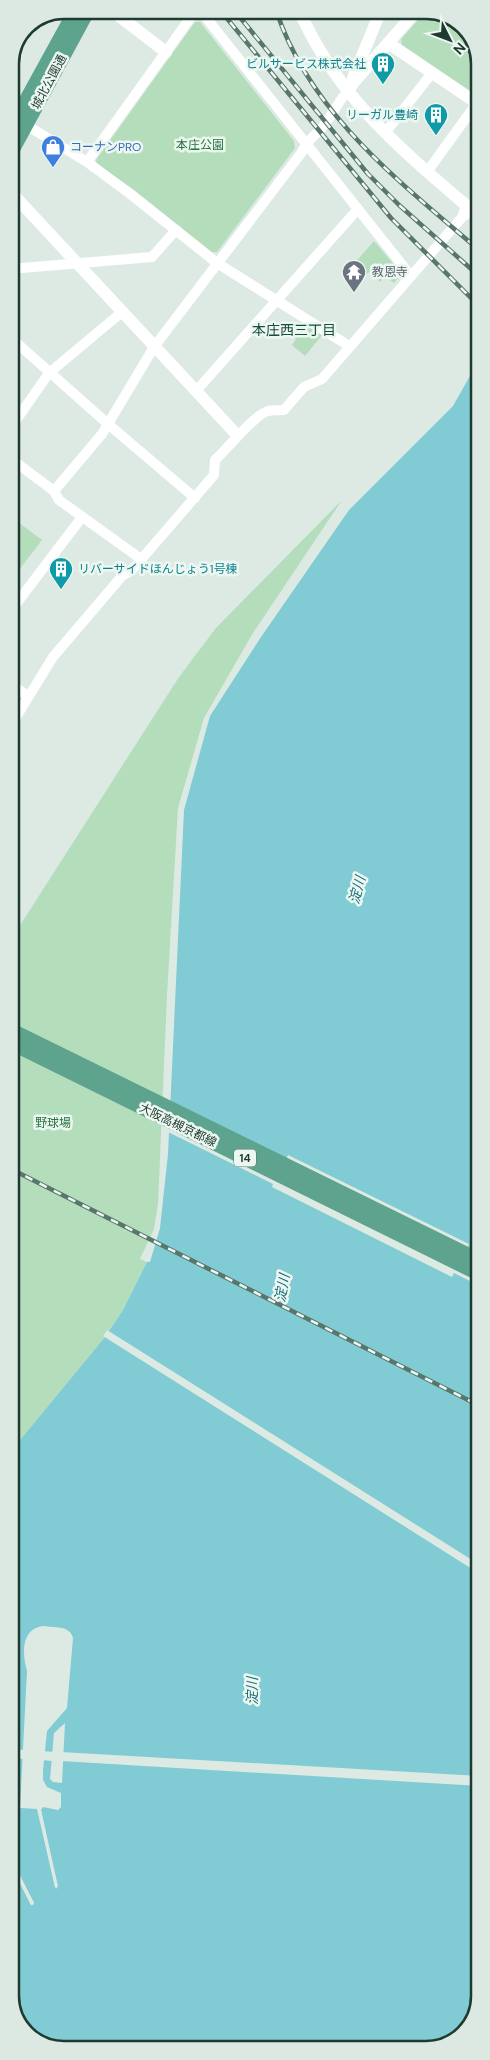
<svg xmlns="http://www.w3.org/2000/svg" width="490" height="2060" font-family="'DM Sans','Noto Sans JP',sans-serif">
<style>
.green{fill:#b4ddbc}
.water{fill:#80cbd4;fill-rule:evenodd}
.pier{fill:#ddeae3}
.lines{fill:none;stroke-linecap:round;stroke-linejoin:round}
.minor{stroke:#fff;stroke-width:10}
.tertiary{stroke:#fff;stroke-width:12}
.primary{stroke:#5ea38d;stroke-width:15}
.rail-casing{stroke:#58766c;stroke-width:4.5}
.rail{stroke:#edf7f1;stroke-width:2.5;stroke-dasharray:8;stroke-linecap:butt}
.labels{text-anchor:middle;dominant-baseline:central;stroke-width:5;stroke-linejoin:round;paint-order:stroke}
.shield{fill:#edf7f1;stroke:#5c736b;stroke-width:1}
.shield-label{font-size:11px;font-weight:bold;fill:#1e3a31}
.culture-label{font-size:12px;fill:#0d838f;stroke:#edf7f1;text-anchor:end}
.street-label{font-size:12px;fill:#1e3a31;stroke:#edf7f1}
.park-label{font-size:12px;fill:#26733f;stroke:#edf7f1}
.shop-label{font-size:12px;fill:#366cbe;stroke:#edf7f1;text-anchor:start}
.worship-label{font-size:12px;fill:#5b616d;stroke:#edf7f1;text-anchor:start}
.neighbourhood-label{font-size:14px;fill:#194d3d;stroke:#edf7f1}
.water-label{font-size:14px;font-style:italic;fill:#156d79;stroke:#edf7f1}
.rim{fill:none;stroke:#1e3a31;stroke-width:2.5}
</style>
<rect width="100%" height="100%" fill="#ddeae3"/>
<g class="green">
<path d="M427,10h6l31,16 15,28 -1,37 -6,2 -70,-48 -1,-6z"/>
<path d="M195,22h5l94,119 1,7 -78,104h-5l-79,-63 -36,-24 -1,-5z"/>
<path d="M374,241l28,33 -8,9 -9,-7 -5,6 -11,-10 -4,4 -12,-11z"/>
<path d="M300,321l22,14 -17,21 -13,-11 4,-6 -5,-3z"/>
<path d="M342,500l-89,133 -49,85 -26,90 -11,187 -9,209 -4,25 -14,30 7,3 -24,48 -18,27 -94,114 -1,-510 169,-264 37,-49z"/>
<path d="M10,516l32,24 -23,30 -9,-7z"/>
</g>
<path class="water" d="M479,360l1,1524 -3,58 3,54 -13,35 -31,18 -379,1 -29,-14 -17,-30v-141l20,40 3,-2 -23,-45v-407l94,-114 18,-27 24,-48h3l10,-34 8,-74 16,-344 26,-94 51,-79 88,-127 104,-104zM43,1626c11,2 27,-1 30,12l-6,70 -20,23 -4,39v10l4,7 14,6v14l-3,3 -15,-3 -2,3 16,78 -2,-1 -18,-78 -17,-1 7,-137c-5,-17 -6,-42 16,-45zM65,1723l-3,60 -9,-1 -3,-3 4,-46z"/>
<g class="pier">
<path d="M167,1102l119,58 2,-5 181,89 -2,5 13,5v32l-26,-13 -2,4 -180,-90 1,-3 -107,-53z"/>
<path d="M107,1330l373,235v9l-377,-238z"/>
<path d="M11,1749l14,1v9l-14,-1z"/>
<path d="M42,1751l13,1 -2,9 -12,-1z"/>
<path d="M61,1752l419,24v10l-419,-25z"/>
<path d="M41,1810l17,76 -2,3 -1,-2 -17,-76z"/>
<path d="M11,1858l23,45 -1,2h-2l-20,-40z"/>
</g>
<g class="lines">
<g class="minor">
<path d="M200,10l211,266"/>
<path d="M26,125l61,37 42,31 88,70 132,83"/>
<path d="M385,133l47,-60"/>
<path d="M87,162l109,-152"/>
<path d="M427,172l52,-72"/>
<path d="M10,269l142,-12 24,-27"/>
<path d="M10,337l98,87 87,74"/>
<path d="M196,391l162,-182"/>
<path d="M10,429l39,-56 73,-61"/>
<path d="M10,458l44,33"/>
<path d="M141,559l-82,-59 -5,-9 48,-57 52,-87 148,-195c4,-12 15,-17 22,-27 9,-11 14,-23 23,-33"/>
<path d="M10,612l72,-95"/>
<path d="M10,684l18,12"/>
<path d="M10,727l43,-70 69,-81 10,-6 82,-95 1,-15c12,-11 40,-46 53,-49 5,-1 11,-1 16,-1l20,-23 18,-8 142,-164"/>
</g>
<g class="tertiary">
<path d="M111,10l55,42"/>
<path d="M299,10c37,85 100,138 168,196l-3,9"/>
<path d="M388,43l89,60"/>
<path d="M353,78l28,-68"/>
<path d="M347,92l7,-10 63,-72"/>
<path d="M10,191l227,244"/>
</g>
<g class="primary">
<path d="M10,130l66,-120"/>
<path d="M10,154l78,-144"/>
<path d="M10,1030l470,231"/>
<path d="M10,1042l470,232"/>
</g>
<g class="rail-casing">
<g id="rail">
<path d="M220,10l171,208 88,88"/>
<path d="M234,10l134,164 31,31 80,71"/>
<path d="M276,10c34,104 124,172 203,240"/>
<path d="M11,1169l469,237"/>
</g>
</g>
<use href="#rail" class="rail"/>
</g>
<defs>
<g id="building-pin" transform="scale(1.25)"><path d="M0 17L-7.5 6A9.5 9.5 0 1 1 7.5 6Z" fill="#0f9aa8" stroke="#edf7f1"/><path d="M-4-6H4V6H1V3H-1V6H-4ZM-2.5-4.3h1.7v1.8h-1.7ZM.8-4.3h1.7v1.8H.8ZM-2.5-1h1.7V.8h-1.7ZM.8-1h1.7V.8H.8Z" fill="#fff"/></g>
<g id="shop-pin" transform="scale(1.25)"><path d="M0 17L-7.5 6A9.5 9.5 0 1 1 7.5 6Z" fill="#3f7fe0" stroke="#edf7f1"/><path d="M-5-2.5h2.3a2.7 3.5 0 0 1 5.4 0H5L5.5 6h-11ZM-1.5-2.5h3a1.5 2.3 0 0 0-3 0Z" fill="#fff"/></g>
<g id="temple-pin" transform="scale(1.25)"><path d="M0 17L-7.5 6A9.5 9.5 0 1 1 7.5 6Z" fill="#6b7280" stroke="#edf7f1"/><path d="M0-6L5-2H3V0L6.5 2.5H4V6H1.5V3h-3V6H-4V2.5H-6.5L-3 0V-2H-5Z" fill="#fff"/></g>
</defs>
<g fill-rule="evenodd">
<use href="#building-pin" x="383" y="64"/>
<use href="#building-pin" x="436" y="115"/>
<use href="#shop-pin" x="53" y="147"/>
<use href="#temple-pin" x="354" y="272"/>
<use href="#building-pin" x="61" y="569"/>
</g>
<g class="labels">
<rect class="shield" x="234" y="1149.5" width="22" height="17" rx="4"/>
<g class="shield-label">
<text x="245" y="1158">14</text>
</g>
<g class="culture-label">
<text x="366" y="64">ビルサービス株式会社</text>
<text x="418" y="115">リーガル豊崎</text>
<text x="78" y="569" text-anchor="start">リバーサイドほんじょう1号棟</text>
</g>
<g class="street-label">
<text transform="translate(49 82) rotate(-62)">城北公園通</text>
<text transform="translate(178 1125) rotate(26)">大阪高槻京都線</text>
</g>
<g class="park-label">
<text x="200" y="145">本庄公園</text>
<text x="53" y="1123">野球場</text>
</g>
<g class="shop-label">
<text x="70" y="147">コーナンPRO</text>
</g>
<g class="worship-label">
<text x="372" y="272">教恩寺</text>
</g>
<g class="neighbourhood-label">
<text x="294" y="330">本庄西三丁目</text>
</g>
<g class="water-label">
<text transform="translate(357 890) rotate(-75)">淀川</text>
<text transform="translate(282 1288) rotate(-80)">淀川</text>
<text transform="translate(252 1691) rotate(-90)">淀川</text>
</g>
</g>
<path d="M0 0H490V2060H0ZM64 19H426A45 45 0 0 1 471 64V1996A45 45 0 0 1 426 2041H64A45 45 0 0 1 19 1996V64A45 45 0 0 1 64 19Z" fill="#dce8e2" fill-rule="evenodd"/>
<path class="rim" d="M64 19H426A45 45 0 0 1 471 64V1996A45 45 0 0 1 426 2041H64A45 45 0 0 1 19 1996V64A45 45 0 0 1 64 19Z"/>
<g transform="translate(450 40) rotate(132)" stroke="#edf7f1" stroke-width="4" paint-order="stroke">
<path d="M0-4L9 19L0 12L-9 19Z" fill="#1e3a31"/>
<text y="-8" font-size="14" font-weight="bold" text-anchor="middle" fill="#1e3a31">N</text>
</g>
</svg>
